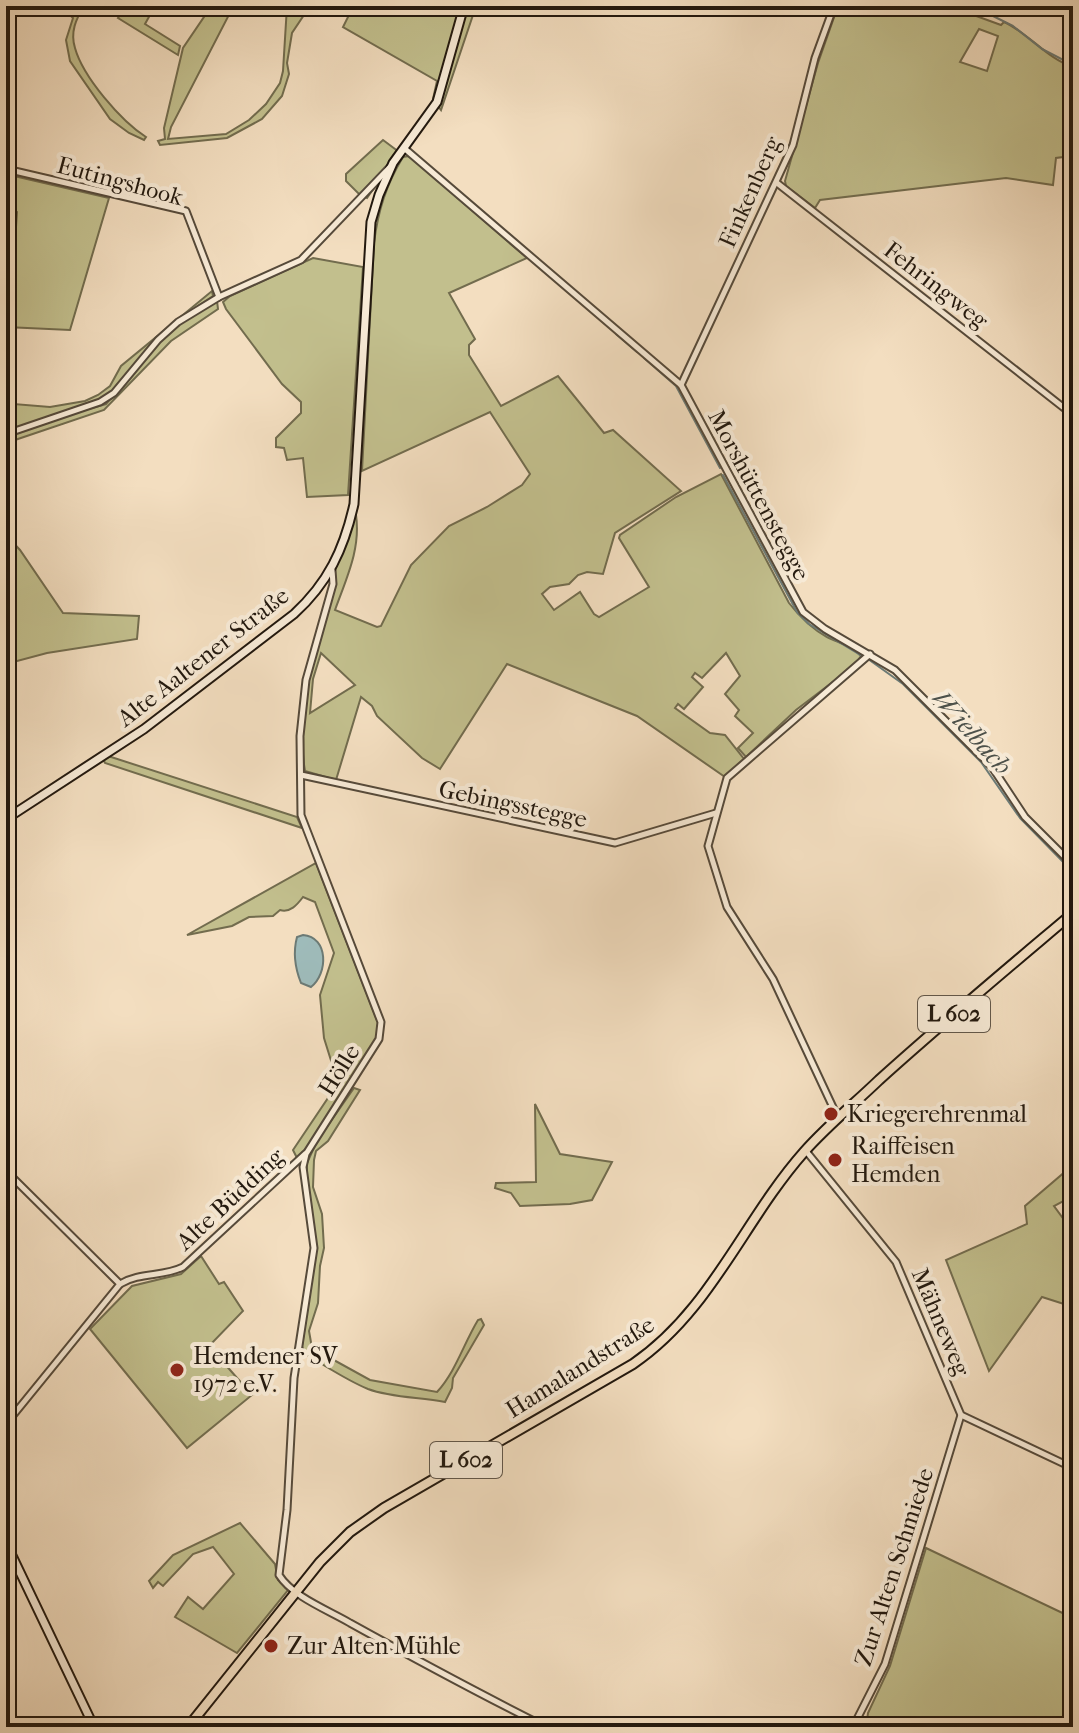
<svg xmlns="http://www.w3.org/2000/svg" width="1079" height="1733" font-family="'IM FELL French Canon',serif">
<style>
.green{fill:#c2bf8d;stroke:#726c4e;stroke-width:2;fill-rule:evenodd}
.water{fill:#9ebbba;stroke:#6c7a75;stroke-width:2}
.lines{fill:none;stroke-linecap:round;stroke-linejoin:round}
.stream{stroke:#6c7a75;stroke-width:2}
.street-casing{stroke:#564a3a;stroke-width:9}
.secondary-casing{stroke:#22180e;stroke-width:11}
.primary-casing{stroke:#22180e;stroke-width:12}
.street{stroke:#f7ead6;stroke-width:5}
.secondary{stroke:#f7ead6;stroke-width:7}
.primary{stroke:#f3dec0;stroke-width:8}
.poi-dot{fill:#8f2418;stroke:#f7ead6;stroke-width:3}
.labels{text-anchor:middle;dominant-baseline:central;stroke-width:8;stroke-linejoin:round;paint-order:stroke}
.shield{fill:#f7ead6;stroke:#62574a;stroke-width:2}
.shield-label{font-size:22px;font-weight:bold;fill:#22180e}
.street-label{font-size:24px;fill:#22180e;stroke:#f7ead6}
.poi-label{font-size:24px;fill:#22180e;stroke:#f7ead6;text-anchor:start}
.water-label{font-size:26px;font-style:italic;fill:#4d514a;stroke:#f7ead6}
</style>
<rect width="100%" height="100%" fill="#f3dec0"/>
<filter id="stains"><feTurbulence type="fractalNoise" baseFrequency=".0025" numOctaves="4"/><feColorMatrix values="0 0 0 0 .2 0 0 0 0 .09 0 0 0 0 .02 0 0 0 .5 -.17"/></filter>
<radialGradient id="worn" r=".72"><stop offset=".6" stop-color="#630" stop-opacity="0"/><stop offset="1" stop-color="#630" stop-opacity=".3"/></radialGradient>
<g class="green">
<path d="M66,6h18c-8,13 -14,26 -9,42 8,29 46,73 71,89l-2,3 -15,-7 -19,-14 -40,-58 -4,-21 7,-22 -6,-6z"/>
<path d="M127,6h28l-10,18 35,22 -2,9 -60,-37z"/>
<path d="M208,6l25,1 -62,120 -3,12 58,-5 23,-14 17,-16 14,-21 3,-12 4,-65h23l-18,27 -5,30 2,11 -7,22 -20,23 -35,19 -67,7 -2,-4 7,-2 -1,-11 19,-80 27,-40z"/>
<path d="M337,6h96l12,9 1,-3 6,1 2,-7h22l-35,104 -8,-11 4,-18 -94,-54 7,-14z"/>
<path d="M838,6h111l52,19 3,-3c26,12 42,36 69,45v50h-4l-6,40 -7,1 -3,27 -47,-7 -186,22 -5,8 -29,-22 -1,-5 33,-118zM979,29l19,7 -11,35 -27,-9z"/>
<path d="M383,140l16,12 -32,46 -8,-4 -13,-13v-7z"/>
<path d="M409,156l118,102 -78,35 26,46 -6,6v10l32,51 57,-30 46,57 9,-3 68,61 -66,42 -12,41 -16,-2 -9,3 -9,9 -19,3 -8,7 12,16 26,-18 14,22 5,3 50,-30 -30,-49 1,-3 56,-38 45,-23 68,129c10,13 23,26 38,34 12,6 25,9 34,19l-6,9 -59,45 -50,47 -8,-9 15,-15 -18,-17 4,-6 -14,-16 15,-18 -14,-23 -24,25 -7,-5 -3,4 11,10 -19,22 -6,-5 -3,4 35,25 15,2 19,24 -19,18 -88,-61 -130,-52 -67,105 -18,-11 -45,-42 -5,-10 -11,-9 -25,83 -31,-9c-11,-64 13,-127 30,-187v-14l21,-55c5,34 -10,64 -21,95l42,17 4,-1 30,-61 38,-39 38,-19 35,-22 8,-11 -40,-62 -128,59 12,-228c4,-32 12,-58 29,-86zM321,653l34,32 -45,28 3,-34z"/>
<path d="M14,176l95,22 -39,132 -64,-3v-71h8l3,-44 -11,-8z"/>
<path d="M313,258l50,9 -15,228 -41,2 -4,-39 -16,2 -3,-12 -8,-1v-9l25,-25v-11l-19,-18 -56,-75 -3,-7 7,-6z"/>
<path d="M212,291l1,5c-45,28 -68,57 -102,97l-8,6 -94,32 97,-27 47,-56 23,-21 33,-23 8,-3 1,8 -47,32 -67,69 -98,33v-16l5,-2 3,-21 36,3 35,-6 13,-6 12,-9 11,-20z"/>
<path d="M6,535l14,15 43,63 76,3 -2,23 -90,14 -41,11z"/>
<path d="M108,756l189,61 5,11 -197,-65 -2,-4z"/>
<path d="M316,863l62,160 -1,16 -72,111 -8,8 -4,-8 45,-67 -14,-45 -4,-43 14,-42 -19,-51 -12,-5c-6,8 -13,16 -23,13l-7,6 -24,1 -17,9 -45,9z"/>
<path d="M354,1088l6,2 -32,51 -12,10 -2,9 -1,27 9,27 2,34 -4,18 -2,37 -9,28 3,17 58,32 67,12c19,-21 26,-47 41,-72l3,-1 3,6 -31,53 -1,10 -7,14c-25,-5 -53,-4 -77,-13 -22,-9 -42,-23 -63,-35l-3,-8 14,-97 -9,-60v-26l10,-22z"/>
<path d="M535,1104l25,50 52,8 -20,38 -22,4 -50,2 -9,-13 -16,-5 1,-5 40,-1z"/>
<path d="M1073,1165v31l-19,10 19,26v54l-6,19 -25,-8 -53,74 -43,-111 81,-36 -2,-18z"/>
<path d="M201,1256l18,28 5,-2 19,29 -34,35 43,49 -65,53 -97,-119 42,-43 49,-12z"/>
<path d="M240,1523l35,41 3,16 11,9 -52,64 -62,-36 13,-20 15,12 31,-35 -21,-27 -20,7 -30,32 -5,-4 -5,6 -4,-7 24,-26z"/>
<path d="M926,1548l147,70 -1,109h-206l2,-14 22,-47z"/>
</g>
<path class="water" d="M303,935c26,2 25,39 8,52l-10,-4c-6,-15 -8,-31 -4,-46z"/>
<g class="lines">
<g class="stream">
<path d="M956,6l37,10 20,10 29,23 31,16"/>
<path d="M616,334l21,18"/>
<path d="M644,358l32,28 44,82"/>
<path d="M723,475l74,137 12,12 53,32"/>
<path d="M868,659l35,25 78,78 39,56 53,54"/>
</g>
<g class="street-casing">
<g id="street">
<path d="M1064,6l9,3"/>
<path d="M404,148l277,237 122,227 22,17 70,41 97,97 33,50 48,48"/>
<path d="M6,169l180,42 33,86"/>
<path d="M777,183l296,232"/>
<path d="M681,385l112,-240 22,-87 19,-52"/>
<path d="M6,434l94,-32 14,-9 44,-53 20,-18 41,-25 82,-37 89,-93"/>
<path d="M332,570l1,14 -27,96 -6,56 1,79 80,207 -2,17 -73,115 -3,13 11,81 -20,130 -7,132 -8,65c14,22 49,35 71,48 65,36 130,71 196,104"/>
<path d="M301,775l314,68 101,-30"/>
<path d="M838,1118l-65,-139 -46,-72 -19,-61 19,-68 143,-124"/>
<path d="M806,1151l90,111 65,153 112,53"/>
<path d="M6,1171l114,113"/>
<path d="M6,1424l114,-140c20,-12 43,-7 63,-17l122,-113"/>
<path d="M853,1727l32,-63 76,-249"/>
</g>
</g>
<g class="secondary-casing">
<g id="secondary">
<path d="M6,819l138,-90 150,-115c34,-31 50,-65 60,-110l17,-282 8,-27 14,-32 44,-61 27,-96"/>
<path d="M6,1543l88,184"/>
</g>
</g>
<g class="primary-casing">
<path id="primary" d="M188,1727l132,-165 30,-30 34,-24 249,-144c78,-53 110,-143 171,-212 23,-26 50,-48 75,-72 63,-57 129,-112 194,-167"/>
</g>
<use href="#street" class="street"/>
<use href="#secondary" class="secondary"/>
<use href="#primary" class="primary"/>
</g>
<g class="poi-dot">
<circle cx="831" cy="1114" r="8"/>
<circle cx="835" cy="1160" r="8"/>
<circle cx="177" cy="1370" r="8"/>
<circle cx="271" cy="1646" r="8"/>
</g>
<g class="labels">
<g class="shield">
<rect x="918" y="996" width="72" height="36" rx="6"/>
<rect x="430" y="1442" width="72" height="36" rx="6"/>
</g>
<g class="shield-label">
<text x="954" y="1014">L 602</text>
<text x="466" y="1460">L 602</text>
</g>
<g class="street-label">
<text transform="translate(120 181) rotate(15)">Eutingshook</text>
<text transform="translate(750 192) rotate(-66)">Finkenberg</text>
<text transform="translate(936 285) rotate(38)">Fehringweg</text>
<text transform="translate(759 495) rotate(62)">Morshüttenstegge</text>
<text transform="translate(203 657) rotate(-38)">Alte Aaltener Straße</text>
<text transform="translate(513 804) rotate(12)">Gebingsstegge</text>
<text transform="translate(339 1070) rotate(-58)">Hölle</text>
<text transform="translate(230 1199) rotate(-43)">Alte Büdding</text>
<text transform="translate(941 1322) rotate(67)">Mähneweg</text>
<text transform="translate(580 1367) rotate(-32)">Hamalandstraße</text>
<text transform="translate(894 1567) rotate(-72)">Zur Alten Schmiede</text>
</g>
<g class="poi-label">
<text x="847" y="1114">Kriegerehrenmal</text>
<text x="851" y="1146">Raiffeisen<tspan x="851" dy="28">Hemden</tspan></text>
<text x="193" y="1356">Hemdener SV<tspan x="193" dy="28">1972 e.V.</tspan></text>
<text x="287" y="1646">Zur Alten Mühle</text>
</g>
<g class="water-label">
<text transform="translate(972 732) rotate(48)">Wielbach</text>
</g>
</g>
<rect width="1079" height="1733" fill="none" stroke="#f3dec0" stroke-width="32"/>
<rect x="8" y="8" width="1063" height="1717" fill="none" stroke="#22180e" stroke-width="4"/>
<rect x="16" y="16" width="1047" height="1701" fill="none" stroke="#22180e" stroke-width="2"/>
<rect width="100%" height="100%" filter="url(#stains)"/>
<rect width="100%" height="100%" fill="url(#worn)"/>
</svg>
